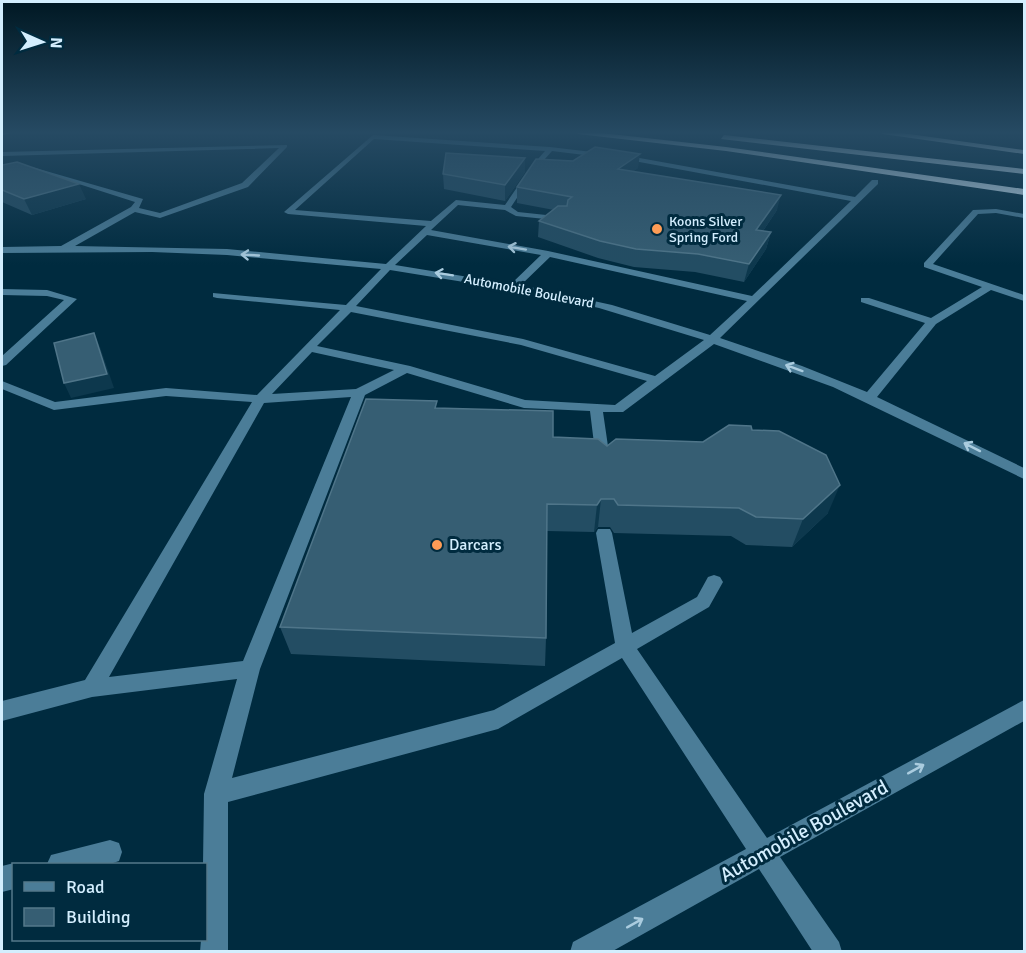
<svg xmlns="http://www.w3.org/2000/svg" width="1026" height="953" font-family="Signika,sans-serif">
<style>
.lines{fill:none;stroke-linecap:round;stroke-linejoin:round}
.minor{fill:#4b7d98;fill-rule:evenodd}
.highway{fill:#d2e8f6;fill-rule:evenodd}
.wall{fill:#234d63}
.shaded-wall{fill:#0d384d}
.building{fill:#365e73;stroke:#4f7589;stroke-width:1.5}
.oneway{stroke:#aaccdf}
.poi-dot{fill:#fd9c56;stroke:#002b3f;stroke-width:2}
.labels{text-anchor:middle;dominant-baseline:central;stroke-width:6;stroke-linejoin:round;paint-order:stroke}
.far-poi-label{font-size:14px;fill:#d3eefe;stroke:#002b3f;text-anchor:start}
.far-street-label{font-size:14px;fill:#d3eefe;stroke:#002b3f}
.poi-label{font-size:16px;fill:#d3eefe;stroke:#002b3f;text-anchor:start}
.near-street-label{font-size:20px;fill:#d3eefe;stroke:#002b3f}
</style>
<rect width="100%" height="100%" fill="#002b3f"/>
<g class="lines">
<g class="minor">
<path d="M373,135l177,12 84,10 221,40 17,-17h6v4l-158,154 82,28 65,26 58,-69 -64,-21v-4h8l62,20 51,-31 -58,-20v-4l49,-53 23,-1 28,5v4l-28,-5 -18,1 -45,50 91,31v6l-33,-11 -55,34 -59,73 147,71v11l-191,-92 -119,-43 -91,68h-20l7,48 -7,5 -7,-5 -6,-49 -66,-3 -117,-35 -42,22 -105,274 -28,109 262,-68 121,-67 -19,-110 2,-4h12l2,4 20,100 65,-36 11,-20 6,-2 6,2 3,5 -14,25 -72,42 130,189 257,-138v21l-244,136 59,85 3,10h-29l-54,-83 -148,83h-41l3,-10 173,-93 -124,-191 -124,71 -270,73v150h-28l1,-12h5v-76h-3l1,-70 33,-115 -145,18 -90,24v-20l83,-21 167,-278 -86,-6 -112,14 -52,-21v-8l53,21 111,-14 91,7 83,-85 -123,-12 -4,-1v-4l133,12 35,-36 -154,-14 -75,-3 -150,1v-6l59,-1 70,-39 4,-5 -103,-33v-2l111,32 -4,9 21,5 82,-30 37,-35 -277,8v-4l285,-7v2l-39,40 -88,31 -25,-6 -60,34 152,3 159,15 40,-38 -138,-12 -4,-2zM374,139l171,12 -14,16 -26,38 -49,-5 -25,21 -136,-11zM552,151l82,10 217,40 -99,95 -204,-45 -117,-21 27,-25 47,5 11,6 49,5v-4l-47,-5 -7,-5 25,-38zM427,235l114,20 -30,29 -116,-19zM550,257l197,44 -37,34 -98,-30 -91,-20zM390,270l136,22 73,16 105,32 -49,36 -132,-37 -167,-33zM351,312l170,33 126,36 -32,24 -90,-5 -115,-34 -93,-20zM312,352l82,18 -38,19 -84,5zM351,397l-108,264 -134,16 155,-274z"/>
<path d="M2,289l45,1 30,9 -71,66 -4,1v-10l62,-56 -17,-4 -45,-1z"/>
<path d="M110,840l9,3 3,9 -3,9 -9,3h-63l4,-9z"/>
<path d="M14,863l3,1h-3v25l-12,3v-26z"/>
</g>
<g class="highway">
<path d="M2,132h14l-14,3z"/>
<path d="M575,132h18l133,15 298,42v6l-298,-44 -148,-17z"/>
<path d="M880,132h15l129,18v4l-141,-20z"/>
<path d="M724,135l300,34v5l-303,-35z"/>
</g>
</g>
<g class="wall">
<path d="M525,158v14l-20,29 -61,-12 -1,-15z"/>
<path d="M2,165l84,34 -54,16 -30,-13z"/>
<path d="M638,168l-5,3 144,39 -14,21 8,1 -5,17 -22,33 -49,-10 -61,-5 -36,-9 -60,-21 1,-16 15,-11 -37,-7v-16z"/>
<path d="M437,408l116,29 54,9 96,-4 49,-12 76,83 -36,34 -46,-2 -15,-9 -117,-3 -4,-6h-12l-4,5 -47,-1 -1,107 -1,28 -254,-12 -11,-27z"/>
</g>
<g class="shaded-wall">
<path d="M640,154l-2,14 -21,16 1,-15z"/>
<path d="M525,158v14l-20,29v-16z"/>
<path d="M79,184l7,15 -54,16 -8,-16z"/>
<path d="M781,195l-4,15 -25,37 4,-17z"/>
<path d="M771,232l-5,17 -22,33 5,-18z"/>
<path d="M94,333l6,14 14,41 -43,10 -7,-15z"/>
<path d="M840,485l-12,28 -36,34 11,-28z"/>
<path d="M601,499l-3,28 -4,5 3,-27z"/>
</g>
<g class="building">
<path d="M595,147l45,7 -22,15 163,26 -25,35 15,2 -22,32 -51,-10 -62,-5 -36,-8 -61,-20 19,-15h9l1,-6 4,-3 -55,-10 19,-28 37,2z"/>
<path d="M446,153l79,5 -20,27 -62,-11z"/>
<path d="M17,162l62,22 -55,15 -22,-9v-25z"/>
<path d="M94,333l13,41 -43,9 -10,-40z"/>
<path d="M366,399l71,2 -2,7 118,3v26l45,2 9,7 9,-7 87,3 26,-17 22,1 1,4 27,1 47,24 14,30 -37,34 -47,-2 -17,-9 -121,-3 -4,-6h-13l-4,6 -50,-1 -1,134 -266,-11z"/>
</g>
<defs><path id="oneway-shaft" d="M-6 0H5M1.5-3L5.5 0L1.5 3" fill="none" stroke-width="1.6" stroke-linecap="round" stroke-linejoin="round" transform="scale(1.5)"/></defs>
<g class="oneway">
<use href="#oneway-shaft" transform="translate(517 248) rotate(-170)"/>
<use href="#oneway-shaft" transform="translate(250 255) rotate(-177)"/>
<use href="#oneway-shaft" transform="translate(444 274) rotate(-171)"/>
<use href="#oneway-shaft" transform="translate(794 368) rotate(-160)"/>
<use href="#oneway-shaft" transform="translate(972 447) rotate(-153)"/>
<use href="#oneway-shaft" transform="translate(916 769) rotate(-29)"/>
<use href="#oneway-shaft" transform="translate(635 923) rotate(-29)"/>
</g>
<linearGradient id="sky" x2="0" y2="1"><stop stop-color="#001823"/><stop offset="0.5" stop-color="#264a63"/><stop offset="1" stop-color="#264a63" stop-opacity="0"/></linearGradient>
<rect width="1026" height="265" fill="url(#sky)"/>
<g class="poi-dot">
<circle cx="657" cy="229" r="6"/>
<circle cx="437" cy="545" r="6"/>
</g>
<g class="labels">
<g class="far-poi-label">
<text x="669" y="221">Koons Silver<tspan x="669" dy="16">Spring Ford</tspan></text>
</g>
<g class="far-street-label">
<text transform="translate(529 291) rotate(11)">Automobile Boulevard</text>
</g>
<g class="poi-label">
<text x="449" y="545">Darcars</text>
</g>
<g class="near-street-label">
<text transform="translate(804 831) rotate(-29)">Automobile Boulevard</text>
</g>
</g>
<rect width="1026" height="953" fill="none" stroke="#d3eefe" stroke-width="6"/>
<rect x="12" y="863" width="195" height="78" fill="#002b3f" stroke="#54798b" stroke-width="1.5"/>
<rect x="24" y="882" width="30" height="9" fill="#4b7d98" stroke="#54798b" stroke-width="1.5"/>
<text x="66" y="893" font-size="18" fill="#d3eefe">Road</text>
<rect x="24" y="908" width="30" height="18" fill="#365e73" stroke="#54798b" stroke-width="1.5"/>
<text x="66" y="923" font-size="18" fill="#d3eefe">Building</text>
<g transform="translate(42 42) rotate(93)" stroke="#002b3f" stroke-width="4.5" paint-order="stroke">
<path d="M0-4.5L10 22L0 15L-10 22Z" fill="#d3eefe"/>
<text y="-9" font-size="16" font-weight="bold" text-anchor="middle" fill="#d3eefe">N</text>
</g>
</svg>
